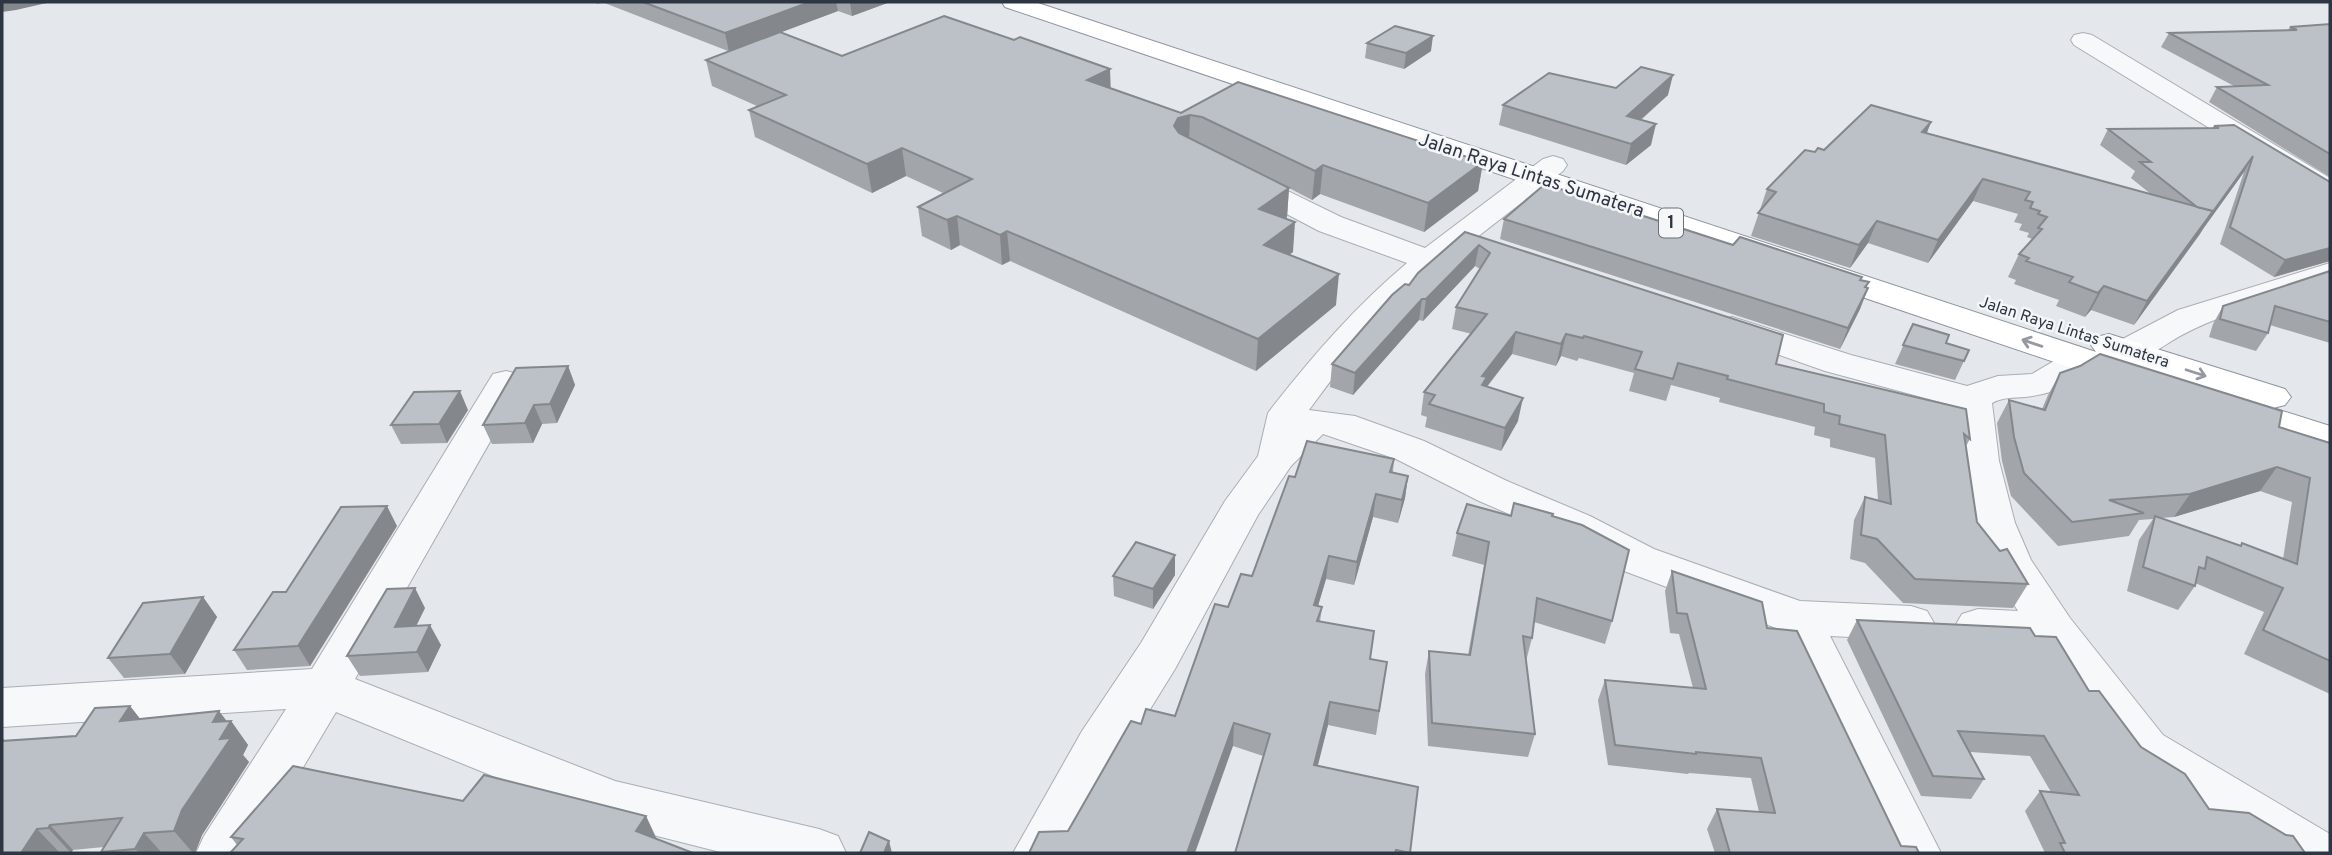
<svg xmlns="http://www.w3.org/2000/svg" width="2332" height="855" font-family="Overpass,sans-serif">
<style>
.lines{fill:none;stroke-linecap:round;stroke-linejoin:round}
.minor-casing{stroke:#a9aeb5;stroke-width:2}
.highway-casing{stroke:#8d95a0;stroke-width:2}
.minor{fill:#f7f8f9;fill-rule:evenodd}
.highway{fill:#fff;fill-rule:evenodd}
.wall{fill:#a2a6ab;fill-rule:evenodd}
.shaded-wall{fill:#84878b}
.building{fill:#bcc1c7;stroke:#84878b;stroke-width:2}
.oneway{stroke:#969aa0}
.labels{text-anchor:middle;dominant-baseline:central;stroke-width:5;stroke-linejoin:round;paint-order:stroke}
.far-street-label{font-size:16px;fill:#2d3642;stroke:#f4f6f8}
.shield{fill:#f4f6f8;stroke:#697079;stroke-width:2}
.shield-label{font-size:18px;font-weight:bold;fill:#2d3642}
.street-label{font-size:19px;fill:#2d3642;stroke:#f4f6f8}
</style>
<rect width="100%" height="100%" fill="#e4e7eb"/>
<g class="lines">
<g class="minor-casing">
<g id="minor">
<path d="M2083,33l9,2 238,143v21l-10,-3 -246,-151 -3,-5 3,-5z"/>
<path d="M1553,156l10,3 4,6 -4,6c-60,46 -121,91 -175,144 -30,29 -55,62 -79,95l46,6 69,25 83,40 83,35 64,33 146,52 111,5 16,5 7,12 -7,12 -16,5 -81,-4 111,217h-54l-106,-223 -157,-59 -64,-35 -81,-35 -83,-42 -73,-25 -32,32 -33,49 -83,154 -57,92 -50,92h-55l69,-122 59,-88 84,-142 33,-45 10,-43 6,-8c41,-52 82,-99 133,-142l-88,-32 -86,-45 -5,-6 5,-6 10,-3 10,3 88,43 84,31 118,-89z"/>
<path d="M2330,263v21c-50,15 -104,27 -150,52 -21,12 -40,29 -65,23l-5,-8 5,-8 63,-33z"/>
<path d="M1732,317l119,38 116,31 31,-10 34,-2 37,-22 13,-3 13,3 5,8c-16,23 -48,34 -75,37 -12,1 -22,0 -33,6l7,58 16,62 16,37 39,58 93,117 167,99v19h-62l-141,-88 -86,-118 -63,-4 -16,-5 -7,-12 7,-12 16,-5 40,2c-45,-70 -58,-123 -63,-205l-130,-35 -105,-37 -5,-7 5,-7z"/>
<path d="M506,371l13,3 5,8 -169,297 260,102 204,48 19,7 8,17h-122l-114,-29 -274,-112 -84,141h-56l8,-17 82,-127 -284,18v-39l310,-19 176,-287 5,-8z"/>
</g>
</g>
<g class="highway-casing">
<path id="highway" d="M1002,2h33l1061,350 -5,-7 5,-8 13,-3 176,55 6,8 -6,8 -12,3 57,18v25l-114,-36 -6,-8 6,-8 13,-4 -88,-28 10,3 5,8 -5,8 -13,3 -13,-3 -1120,-379z"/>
</g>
<use href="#minor" class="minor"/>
<use href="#highway" class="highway"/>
</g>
<g class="wall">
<path d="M594,2h296l-38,14 -14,-5 -57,21 61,24 269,32 70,25 302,49 -5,29 -54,41 -104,-38 -8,6 -23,-12 -2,29 -1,2 7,33 -4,3 47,50 -80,66 -246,-110 -8,4 -42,-20 -9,5 -29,-14 -4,-29 25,-14 -37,-17 -34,17 -117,-56 -6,-27 8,-4 -45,-20 -6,-26 22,-9 -126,-49 -4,2z"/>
<path d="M2330,24v153l-121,-75 8,-15 17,-1 -73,-39 8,-14 119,-3 2,-3z"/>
<path d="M1367,43l64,8 -27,18 -39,-11z"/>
<path d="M1616,88l52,7 -27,25 10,25 -25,20 -127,-40 4,-20z"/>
<path d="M1931,122l-5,12 226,61 -21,-17 4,-7 -35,-26 8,-16 104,-1 2,-2 116,56v79l-56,16 -54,-33 24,-72 -110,153 -43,-15 -6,7 -29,-11 3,-6 -45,-16 2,-4 -8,-3 11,-23 13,-15 -5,-2 2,-4 -10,-3 3,-6 -8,-2 4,-8 -45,-13 -45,62 -60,-20 -18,25 -99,-32 16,-47 48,-37z"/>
<path d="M1504,219l229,26 128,35 8,2 -3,6h2l-8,21 -20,40 -340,-110z"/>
<path d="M1465,232l311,132 190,45 4,30 -4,7 11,76 51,62 -15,24 -110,-5 -38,-40 -15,-4 4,-39 11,-23 13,3 -3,-42 -45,-11v-8l-16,-4 1,-8 -96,-25 1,-4 -49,-13 -5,16 -37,-10 5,-18 -55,-15 -2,3 -16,-5 -5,10 -44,-12 -25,33 31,34 -17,30 -76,-24 2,-10 -6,-2 3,-23 48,-58 -20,-5 4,-22 24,-38 -5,-3 -52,55 -4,-1 -66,75 -23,-8 2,-23 77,-79z"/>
<path d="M2330,271v72l-60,-18 -2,8 -12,18 -47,-14 4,-13 10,-18z"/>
<path d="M1913,324l33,19 18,18 -9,19 -60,-16z"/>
<path d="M568,366l7,19 -18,38 -15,1 -9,19 -41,1 -9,-19z"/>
<path d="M2060,373l219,54 51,16v251l-86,-40 20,-42 -69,-29v3l-17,24 -51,-19 12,-51 14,-21 -14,1 -10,16 -71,10 -47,-50 -9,-35 -5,-38 12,-23 33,9 6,-14zM2260,491l32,11 -9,57 -41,-16 -2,3 -79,-28 13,-1z"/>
<path d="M468,410l-21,33 -46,1 -10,-19z"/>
<path d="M1394,459l-1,13 15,4 -3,22 -7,25 -25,-6 -19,68 -28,-6 -8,27 4,1 -2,15 50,37 17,3 -11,73 -48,-10 -11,41 93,87h-175l28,-97 -30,-10 -165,85 73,-107 34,-8 53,-109 24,-31 43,-99z"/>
<path d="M1511,516h41l60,105 -7,23 -71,-22 -2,16 -6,23 9,73 -7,23 -100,-11 -3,-72 4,-23 39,4 16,-90 -32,-9 5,-23z"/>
<path d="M397,526l-87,140 -63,4 -13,-20 52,-58z"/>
<path d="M1672,571l95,57 134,218 18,7h-204l-8,-24 10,-20 42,3 -8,-34 -62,-5 -1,1 -80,-9 -10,-65 7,-20 88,8 -14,-54 -9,-1 -5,-42z"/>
<path d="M1175,575l-22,34 -39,-13 -1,-20z"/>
<path d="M203,597l14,20 -32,57 -61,4 -16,-20z"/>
<path d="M425,608l-9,17 25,20 -13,27 -68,4 -13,-20z"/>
<path d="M1857,620l178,16 54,55 52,56 68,62 96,44h-260l-20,-42 15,-20 11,1 -21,-36 -60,-4 14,27 -13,20 -50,-3 -74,-156z"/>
<path d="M130,706l10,13 91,2 17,24 -5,10 6,7 -47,73 -7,18h-92l-2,-1 3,-5 -31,3 -2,3h-69v-116l3,4 71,-5z"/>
<path d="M463,801l183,15 11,23 -420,6 -6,-8z"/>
</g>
<g class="shaded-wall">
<path d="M2,2h49l-35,8 -14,2z"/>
<path d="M810,2h26l2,9 -109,41 -4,-19z"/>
<path d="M850,2h40l-38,14z"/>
<path d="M1433,36l-2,15 -27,18 2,-16z"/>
<path d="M1110,69l1,27 -24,-16z"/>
<path d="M1673,75l-5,20 -46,41 5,-20z"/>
<path d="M1190,115l-1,27 -15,12v-28l4,-8z"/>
<path d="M1931,122l-8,21 -1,-11z"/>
<path d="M1656,124l-5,21 -25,20 5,-21z"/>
<path d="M902,148l4,28 -34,17 -5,-29z"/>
<path d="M2253,156l-9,16 -44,61 9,-16z"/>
<path d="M1483,162l-5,29 -54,41 4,-29z"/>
<path d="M1323,165l-3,29 -8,6 3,-29z"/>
<path d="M1983,179l-10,22 -45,62 10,-23z"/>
<path d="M1289,188l-2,29 -30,21 2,-29z"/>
<path d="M2213,211l-13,23 -66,91 13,-24z"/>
<path d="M957,216l3,29 -9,5 -4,-30z"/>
<path d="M1877,221l-9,22 -18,25 9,-23z"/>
<path d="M1295,222l-2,30 -31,23 2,-30z"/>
<path d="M1007,231l3,30 -8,4 -2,-30z"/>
<path d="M1479,245l-4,21 -52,55 3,-22z"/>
<path d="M2330,248v13l-56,16 11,-17z"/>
<path d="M1339,274l-3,31 -80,66 2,-32z"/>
<path d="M2104,286l-13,24 -6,7 13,-24z"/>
<path d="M1868,288l-8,21 -20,40 8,-21z"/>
<path d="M1422,299l-3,21 -66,75 2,-22z"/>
<path d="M1516,332l-4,22 -32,41 2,-19z"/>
<path d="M1566,334l-5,22 -5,10 5,-22z"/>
<path d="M568,366l7,19 -18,38 -7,-19z"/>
<path d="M460,391l8,19 -21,33 -8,-19z"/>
<path d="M1523,398l-5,23 -17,30 4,-23z"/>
<path d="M534,405l8,19 -9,19 -8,-20z"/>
<path d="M2277,467l-17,24 -86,26 16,-23z"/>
<path d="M1408,476l-3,22 -7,25 4,-23z"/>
<path d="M1376,494l-3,23 -19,68 3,-23z"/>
<path d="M387,506l10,20 -87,140 -12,-20z"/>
<path d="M1175,555v20l-22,34v-20z"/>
<path d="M1329,556l-3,23 -15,50 3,-24z"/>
<path d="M415,588l10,20 -19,39 -11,-20z"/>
<path d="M203,597l14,20 -32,57 -15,-20z"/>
<path d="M430,625l11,20 -13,27 -11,-20z"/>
<path d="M1330,702l-2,23 -16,64 2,-24z"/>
<path d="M130,706l19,24 -29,-9z"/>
<path d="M219,711l10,13 2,-3 17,24 -5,10 6,7 -47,73 -7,18h-2l-19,-22 39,-109z"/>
<path d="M1234,723l-1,23 -38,107h-8z"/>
<path d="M646,816l11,25 -21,-10z"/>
<path d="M50,825l23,25 -2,3 -23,-25z"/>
<path d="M37,829l23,24h-39z"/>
<path d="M144,833l18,20h-23l-4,-4z"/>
<path d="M889,841l3,12h-8z"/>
</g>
<g class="building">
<path d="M643,2h167l-85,31z"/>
<path d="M944,16l70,24 6,-3 90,32 -23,11 94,33 57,-31 245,80 -55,41 -105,-38 -8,6 -113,-54 -12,-2 -12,3 -4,8 5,7 110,55 -30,21 36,13 -31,23 75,29 -81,65 -251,-108 -7,4 -43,-19 -10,4 -29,-13 54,-28 -70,-31 -35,16 -118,-54 37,-15 -80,-35 74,-28 62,24z"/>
<path d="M2330,24v130l-113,-67 51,-2 -99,-52 128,-3 -7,-3z"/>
<path d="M1395,26l38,10 -27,17 -39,-10z"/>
<path d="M1641,67l32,8 -46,41 29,8 -25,20 -128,-39 46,-32 67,15z"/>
<path d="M1871,105l60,17 -9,10 291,79 -66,90 -43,-15 -6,7 -29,-11 4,-5 -47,-16 3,-3 -10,-4 23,-25 -4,-1 9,-11 -9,-3 2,-3 -10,-3 3,-6 -8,-2 5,-8 -47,-13 -45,61 -61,-19 -18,24 -101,-32 18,-21 -9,-3 38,-39 10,2 3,-4 6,2z"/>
<path d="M2234,125l96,57v66l-45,12 -55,-33 23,-71 -44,61 4,-6 -16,-4 -57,-45h11l-43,-33 111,-1 -5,-2z"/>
<path d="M1545,184l188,61 7,-8 122,40 -2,3 9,2 -4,5 3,1 -20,40 -344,-109z"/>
<path d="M1465,232l318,103 -7,29 190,45 4,30 -6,-5 13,88 23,29 7,-2 21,35 -113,-5 -38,-40 -16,-4 4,-38 26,7 -6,-69 -46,-11 1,-8 -16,-4v-8l-97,-25 1,-3 -50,-13 -5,16 -38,-10 7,-17 -58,-16 -1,2 -17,-4 -5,10 -45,-12 -34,44 5,1 -5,8 41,13 -18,30 -76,-24 6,-9 -11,-3 63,-78 -31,-7 34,-54 -11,-8 -53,54h-4l-67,74 -23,-9 60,-69 13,-11 4,1 9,-12z"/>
<path d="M2330,271v51l-55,-16 -7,27 -48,-14 3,-13z"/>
<path d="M1913,324l36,11 -3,8 23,7 -5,11 -61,-16z"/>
<path d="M2100,354l182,57 -3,16 51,16v218l-67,-31 20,-42 -76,-31 -2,12 -6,-2 -4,19 -52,-19 12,-51 86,30 1,-3 55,21 13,-86 -33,-11 -87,27 -81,6 35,13 -72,9 -48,-49 -10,-36 -5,-37 36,10 15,-37 20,-7z"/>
<path d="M568,366l-18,38 -16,1 -9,18 -42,2 33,-57z"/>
<path d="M460,391l-21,33 -48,1 23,-33z"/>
<path d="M1307,441l87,18 -4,13 18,4 -6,24 -26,-6 -19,68 -28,-6 -15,49 8,2 -5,14 57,10 -4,28 17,3 -8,49 -49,-9 -16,63 104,22 -8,66 -14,-3 -1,3h-160l35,-119 -36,-11 -47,130h-158l10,-21 29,-1 63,-110 10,3 5,-15 29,7 40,-112 13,3 13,-33 11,2 37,-100 6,1z"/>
<path d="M1514,503l39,11 -1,2 30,9 47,25 -17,71 -75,-23 -5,40 -9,-2 12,98 -103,-11 -3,-72 41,4 19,-113 -32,-9 10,-29 44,12z"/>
<path d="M387,506l-89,140 -64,4 39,-58h13l55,-85z"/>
<path d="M1136,542l39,13 -22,34 -40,-13z"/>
<path d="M1672,571l90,31 5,26 30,3 104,215 15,1 3,6h-189l-13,-44 58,4 -14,-55 -65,-6v2l-81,-9 -10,-65 101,9 -19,-75 -10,-1z"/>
<path d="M415,588l-20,39 35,-2 -13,27 -70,4 40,-67z"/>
<path d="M203,597l-33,57 -62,4 35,-55z"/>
<path d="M1857,620l173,8 5,8 21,1 33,54h10l42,56 44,27 24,35 40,4 37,22 7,1 12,17h-240l-5,-10h5l-25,-52 39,4 -35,-59 -86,-5 26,48 -51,-3z"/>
<path d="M130,706l-10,15 99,-10 -6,11 18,-1 -11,18 11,-1 -49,72 -8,21 -30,2 -9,16 -34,3 21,-34 -72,7 -2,3 -11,1 -16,24h-19v-112l74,-5 19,-28z"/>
<path d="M293,766l170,35 21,-26 162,41 -10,15 57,22h-463l13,-14 -12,-2z"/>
<path d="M869,832l20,9 -5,12h-24z"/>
</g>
<defs><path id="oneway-shaft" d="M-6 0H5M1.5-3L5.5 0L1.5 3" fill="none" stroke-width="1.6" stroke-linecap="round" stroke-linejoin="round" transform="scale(1.75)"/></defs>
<g class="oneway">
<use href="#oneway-shaft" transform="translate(2032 343) rotate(-161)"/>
<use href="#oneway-shaft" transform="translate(2196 373) rotate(18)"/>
</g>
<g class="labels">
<g class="far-street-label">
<text transform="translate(2074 333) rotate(18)">Jalan Raya Lintas Sumatera</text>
</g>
<rect class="shield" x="1659" y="208.5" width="24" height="29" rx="5"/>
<g class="shield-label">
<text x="1671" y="223">1</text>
</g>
<g class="street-label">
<text transform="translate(1531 176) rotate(18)">Jalan Raya Lintas Sumatera</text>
</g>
</g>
<rect width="2332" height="855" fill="none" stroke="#2d3642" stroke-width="7"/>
</svg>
